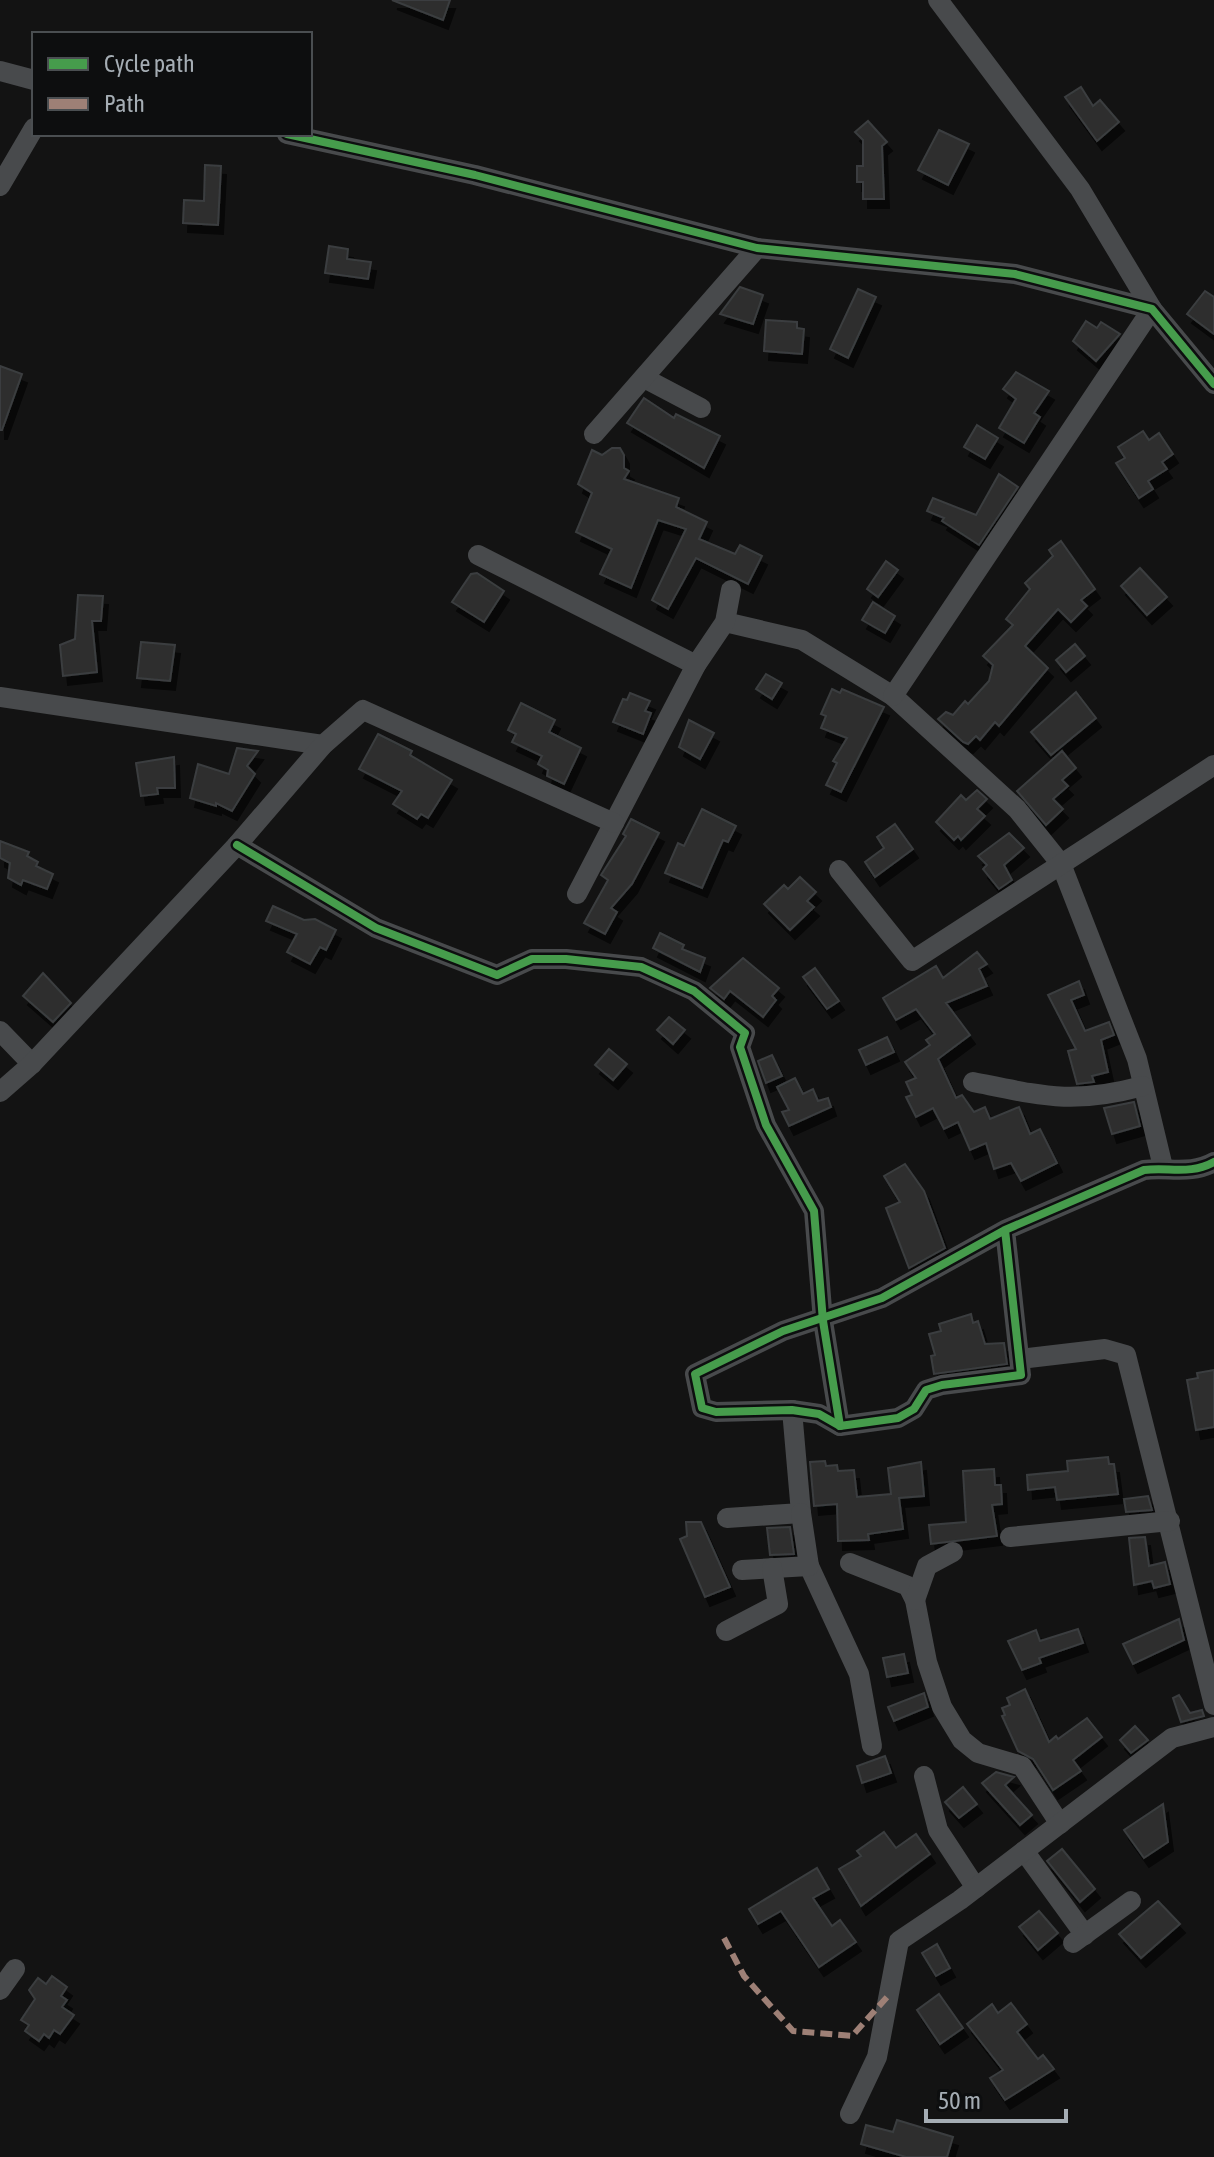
<svg xmlns="http://www.w3.org/2000/svg" width="1214" height="2157" font-family="'Asap Condensed',sans-serif">
<style>
.building{fill:#2d2e2e;stroke:#3b3e3f;stroke-width:2;filter:url(#shadow)}
.lines{fill:none;stroke-linecap:round;stroke-linejoin:round}
.minor{stroke:#484a4c;stroke-width:20}
.quiet{stroke:#9e8076;stroke-width:6;stroke-dasharray:12 6;stroke-linecap:butt}
.cycleway-casing{stroke:#0d0e0f;stroke-width:13}
.cycleway{stroke:#469c4c;stroke-width:8}
</style>
<defs>
<filter id="shadow"><feDropShadow dx="5" dy="9" stdDeviation="0" flood-color="#0009"/></filter>
</defs>
<rect width="100%" height="100%" fill="#131313"/>
<g class="building">
<path d="M392,0h58l-7,20z"/>
<path d="M1081,87l12,19 7,-6 19,22 -22,19 -32,-44z"/>
<path d="M868,121l19,21 -5,4 2,53h-21v-17h-6v-16h6v-26l-8,-8z"/>
<path d="M939,130l30,14 -21,41 -30,-15z"/>
<path d="M205,165l16,1 -3,59 -35,-2 1,-23 20,1z"/>
<path d="M329,246l19,3 -1,10 24,3 -3,17 -43,-6z"/>
<path d="M740,287l23,8 -10,29 -33,-10z"/>
<path d="M858,289l18,8 -28,61 -18,-9z"/>
<path d="M1205,291l9,6v37l-27,-20z"/>
<path d="M766,320l31,2v6l7,1 -2,25 -38,-3z"/>
<path d="M1086,321l11,7 4,-6 19,12 -24,27 -23,-20z"/>
<path d="M0,366l22,8 -20,56h-2z"/>
<path d="M1016,372l33,19 -15,22 6,4 -16,26 -25,-15 17,-29 -13,-10z"/>
<path d="M644,398l30,20 2,-4 44,22 -16,32 -77,-45z"/>
<path d="M977,425l21,13 -13,21 -21,-12z"/>
<path d="M1143,431l6,9 10,-7 14,21 -11,8 5,7 -19,12 5,8 -14,9 -23,-35 9,-5 -7,-11z"/>
<path d="M612,448h8l4,7v13l5,3 -5,8 55,19 -3,9 31,15 -8,17 36,15 5,-9 22,11 -14,28 -52,-26 -28,51 -16,-9 34,-71 -28,-9 -27,68 -31,-14 12,-25 -36,-17 16,-39 -14,-9 14,-34 10,5z"/>
<path d="M999,474l19,13 -39,58 -37,-24 2,-3 -17,-7 6,-13 43,17z"/>
<path d="M1061,541l34,48 -14,11 6,6 -16,16 -13,-13 -33,37 23,22 -49,58 -4,-4 -15,18 -4,-4 -8,8 -5,-2 -25,-23 8,-7 7,3 12,-14 3,3 21,-23 4,-16 -10,-9 30,-31 -7,-6 24,-30 -5,-6 28,-27 -4,-6z"/>
<path d="M886,561l12,9 -20,27 -11,-8z"/>
<path d="M1140,568l27,29 -20,18 -26,-29z"/>
<path d="M477,573l27,18 -20,31 -32,-20 19,-28z"/>
<path d="M78,595l25,1 -2,25h-9l5,51 -34,4 -3,-31 15,-6z"/>
<path d="M873,602l22,14 -10,17 -23,-13z"/>
<path d="M141,642l34,3 -5,36 -33,-3z"/>
<path d="M1075,644l10,12 -19,16 -10,-12z"/>
<path d="M766,674l16,9 -10,16 -16,-10z"/>
<path d="M832,689l8,4 2,-4 42,18 -43,85 -15,-7 11,-22 -4,-2 14,-23 -26,-10 5,-12 -5,-2z"/>
<path d="M1076,692l20,26 -45,37 -20,-23z"/>
<path d="M630,693l20,8 -5,10 6,2 -8,21 -30,-12 10,-23 4,1z"/>
<path d="M521,703l34,17 -6,12 32,16 -17,36 -17,-8 1,-6 -10,-6 4,-8 -30,-14 4,-8 -8,-4z"/>
<path d="M689,720l25,13 -14,26 -21,-12z"/>
<path d="M378,734l34,17 -2,4 42,25 -24,38 -7,-4 -4,5 -24,-15 9,-13 -43,-22z"/>
<path d="M237,748l21,3 -11,15 8,8 -23,37 -16,-8v3l-26,-8 8,-34 31,10z"/>
<path d="M1062,751l14,17 -14,12 6,6 -15,13 10,10 -17,16 -29,-34z"/>
<path d="M174,757l1,31h-18l1,6 -17,2 -5,-33z"/>
<path d="M977,790l10,9 -10,10 8,7 -24,24 -3,-4 -4,4 -18,-18 25,-27 5,5z"/>
<path d="M702,809l34,17 -8,16 -5,-2 -21,48 -37,-15 13,-30 6,3z"/>
<path d="M631,819l28,14 -27,51 -21,24 6,4 -12,22 -21,-11 24,-43 -7,-5 25,-39 -3,-2z"/>
<path d="M895,824l18,25 -38,28 -10,-15 19,-14 -7,-11z"/>
<path d="M1009,833l15,15 -20,17 8,15 -13,9 -16,-20 4,-4 -9,-9z"/>
<path d="M0,841l29,11 -2,4 11,6 -2,4 17,8 -6,15 -24,-9 -2,5 -13,-7 2,-15 -10,-5z"/>
<path d="M800,877l16,15 -9,9 7,6 -24,23 -26,-26 20,-19 4,4z"/>
<path d="M273,906l31,14 11,-1 21,11 -10,20 -6,-3 -10,17 -23,-12 10,-18 -31,-13z"/>
<path d="M660,933l24,12 -2,4 23,9 -5,14 -47,-24z"/>
<path d="M977,952l10,12 -8,5 8,17 -41,17 24,32 -32,24 18,39 6,-3 12,17 11,-5 5,12 29,-12 11,27 10,-5 17,34 -36,18 -10,-18 -17,6 -8,-26 -16,7 -12,-28 -14,7 -11,-21 -17,9 -10,-20 6,-2 -6,-13 10,-4 -11,-16 25,-17 -4,-5 9,-6 -19,-25 -20,11 -13,-22 53,-32 7,12z"/>
<path d="M743,958l36,30 -7,8 4,4 -13,17 -33,-26 -6,8 -14,-11z"/>
<path d="M815,968l24,33 -12,8 -24,-32z"/>
<path d="M43,973l28,30 -18,19 -30,-26z"/>
<path d="M1079,981l5,14 -13,5 14,31 24,-9 5,13 -13,5 7,32 -16,4 2,6 -17,2 -9,-33 8,-2 -28,-54z"/>
<path d="M669,1017l16,13 -12,14 -16,-14z"/>
<path d="M887,1037l7,15 -28,13 -7,-15z"/>
<path d="M609,1049l18,15 -14,16 -18,-15z"/>
<path d="M772,1055l10,21 -16,7 -8,-22z"/>
<path d="M795,1078l8,16 10,-5 5,12 10,-3 3,9 -42,19 -7,-14 7,-2 -12,-23z"/>
<path d="M1134,1102l6,24 -28,8 -8,-26z"/>
<path d="M905,1164l19,27 21,57 -36,20 -23,-60 14,-6 -16,-26z"/>
<path d="M971,1314l2,9 5,-2 7,23 19,-1 3,21 -73,10 -3,-18 4,-1 -6,-21 12,-3 -2,-7z"/>
<path d="M1214,1370v57l-18,3 -9,-50 11,-2 -1,-5z"/>
<path d="M1108,1457l1,7h5l4,30 -61,6 -2,-13 -27,3 -1,-15 41,-4 -1,-10z"/>
<path d="M825,1461l1,5 11,-1 1,6 16,-1 3,27 34,-3 -3,-26 33,-6 3,34 -25,2 4,31 -35,5 1,6 -31,1 -1,-37 -23,2 -4,-44z"/>
<path d="M994,1469l1,16h6l1,19 -10,1 5,31 -66,8 -2,-19 37,-3 -3,-51z"/>
<path d="M1148,1496l4,14 -26,2 -2,-13z"/>
<path d="M686,1522h15l29,65 -25,10 -25,-58 7,-3z"/>
<path d="M790,1527l4,27 -24,1 -3,-27z"/>
<path d="M1145,1537l4,29 16,-4 5,22 -16,4 -2,-7 -18,4 -5,-47z"/>
<path d="M1179,1619l5,21 -51,24 -10,-20z"/>
<path d="M1078,1629l5,14 -44,15 2,5 -19,7 -14,-29 28,-11 4,11z"/>
<path d="M904,1654l4,19 -21,4 -4,-19z"/>
<path d="M1025,1689l24,53 7,-6 2,3 29,-21 15,19 -29,23 8,11 -28,19 -20,-31 -15,-8 -16,-35 3,-1 -3,-7 8,-3 -3,-7z"/>
<path d="M924,1693l4,14 -34,14 -6,-14z"/>
<path d="M1179,1695l11,18 12,-3 2,6 -23,6 -8,-24z"/>
<path d="M1135,1726l13,14 -17,13 -11,-13z"/>
<path d="M885,1756l6,17 -29,10 -5,-17z"/>
<path d="M996,1772l18,5 -9,8 27,30 -12,10 -38,-42z"/>
<path d="M963,1787l14,17 -18,14 -14,-16z"/>
<path d="M1163,1804l5,38 -24,16 -20,-28z"/>
<path d="M884,1832l12,16 20,-14 14,20 -69,52 -22,-37 22,-13 -4,-5z"/>
<path d="M1062,1849l33,40 -15,13 -33,-41z"/>
<path d="M817,1868l12,21 -16,9 19,28 8,-6 16,22 -37,25 -38,-56 -23,13 -9,-15z"/>
<path d="M1158,1901l22,23 -39,34 -22,-24z"/>
<path d="M1039,1911l19,22 -20,17 -19,-23z"/>
<path d="M937,1944l13,24 -14,8 -14,-23z"/>
<path d="M52,1976l15,11 -6,9 6,4 -5,7 12,8 -14,19 -6,-4 -5,8 -5,-4 -5,7 -14,-10 4,-6 -8,-5 14,-21 -6,-9 9,-12 8,6z"/>
<path d="M939,1994l24,34 -23,16 -23,-34z"/>
<path d="M1011,2003l16,21 -10,8 21,27 5,-4 11,14 -49,31 -15,-22 13,-8 -36,-46 25,-20 6,9z"/>
<path d="M897,2120l56,17 -6,20h-41l-45,-13 5,-19 27,7z"/>
</g>
<g class="lines">
<g class="minor">
<path d="M0,71l34,9"/>
<path d="M287,134l188,41 282,73 258,26 137,35 62,75"/>
<path d="M0,186l34,-58"/>
<path d="M644,378l57,30"/>
<path d="M594,434l163,-186"/>
<path d="M478,555l218,110"/>
<path d="M725,622l77,18 91,56 124,113 44,55 76,195 26,108"/>
<path d="M893,696l259,-387 -72,-120 -142,-189"/>
<path d="M0,697l323,48"/>
<path d="M237,845l139,83 121,47 35,-16h34l75,8 53,24 51,42 -5,14 26,78 48,86 9,110 17,105"/>
<path d="M839,870l73,91 302,-196"/>
<path d="M577,894l119,-229 29,-43 6,-32"/>
<path d="M0,1031l32,33"/>
<path d="M973,1082c70,14 99,23 170,4"/>
<path d="M0,1092l32,-28 205,-219 86,-100 40,-35 251,113"/>
<path d="M1005,1230l16,145 -79,10 -16,5 -12,19 -16,9 -58,8 -21,-12 -27,-4 -76,2 -14,-4 -7,-34 88,-43 99,-33 123,-68 139,-60c25,-3 47,5 70,-8"/>
<path d="M1020,1359l85,-10 21,6 88,350"/>
<path d="M727,1518l74,-5 -9,-103"/>
<path d="M1010,1537l160,-16"/>
<path d="M850,1563l58,23 7,14 12,62 15,45 20,33 16,13 44,13 38,58"/>
<path d="M809,1566l50,108 13,72"/>
<path d="M742,1570l67,-4 -8,-53"/>
<path d="M915,1600l12,-34 26,-14"/>
<path d="M726,1631l52,-27 -6,-36"/>
<path d="M924,1776l14,54 38,58"/>
<path d="M1024,1851l61,84"/>
<path d="M1073,1943l58,-42"/>
<path d="M0,1990l15,-21"/>
<path d="M850,2114l27,-57 22,-116 61,-41 212,-162 42,-11"/>
</g>
<path class="quiet" d="M724,1938l20,38 49,55 59,5 36,-40"/>
<g class="cycleway-casing">
<g id="cycleway">
<path d="M287,134l188,41 282,73 258,26 137,35 62,75"/>
<path d="M237,845l139,83 121,47 35,-16h34l75,8 53,24 51,42 -5,14 26,78 48,86 9,110 17,105"/>
<path d="M1005,1230l16,145 -79,10 -16,5 -12,19 -16,9 -58,8 -21,-12 -27,-4 -76,2 -14,-4 -7,-34 88,-43 99,-33 123,-68 139,-60c25,-3 47,5 70,-8"/>
</g>
</g>
<use href="#cycleway" class="cycleway"/>
</g>
<rect x="32" y="32" width="280" height="104" fill="#0d0e0f" stroke="#4a4e51" stroke-width="2"/>
<rect x="48" y="58" width="40" height="12" fill="#469c4c" stroke="#4a4e51" stroke-width="2"/>
<text x="104" y="72" font-size="24" fill="#a5adb4">Cycle path</text>
<rect x="48" y="98" width="40" height="12" fill="#9e8076" stroke="#4a4e51" stroke-width="2"/>
<text x="104" y="112" font-size="24" fill="#a5adb4">Path</text>
<path d="M926 2109v12h140v-12" fill="none" stroke="#a5adb4" stroke-width="4"/>
<text x="938" y="2109" font-size="24" fill="#a5adb4" stroke="#0d0e0f" stroke-width="6" paint-order="stroke">50 m</text>
</svg>
